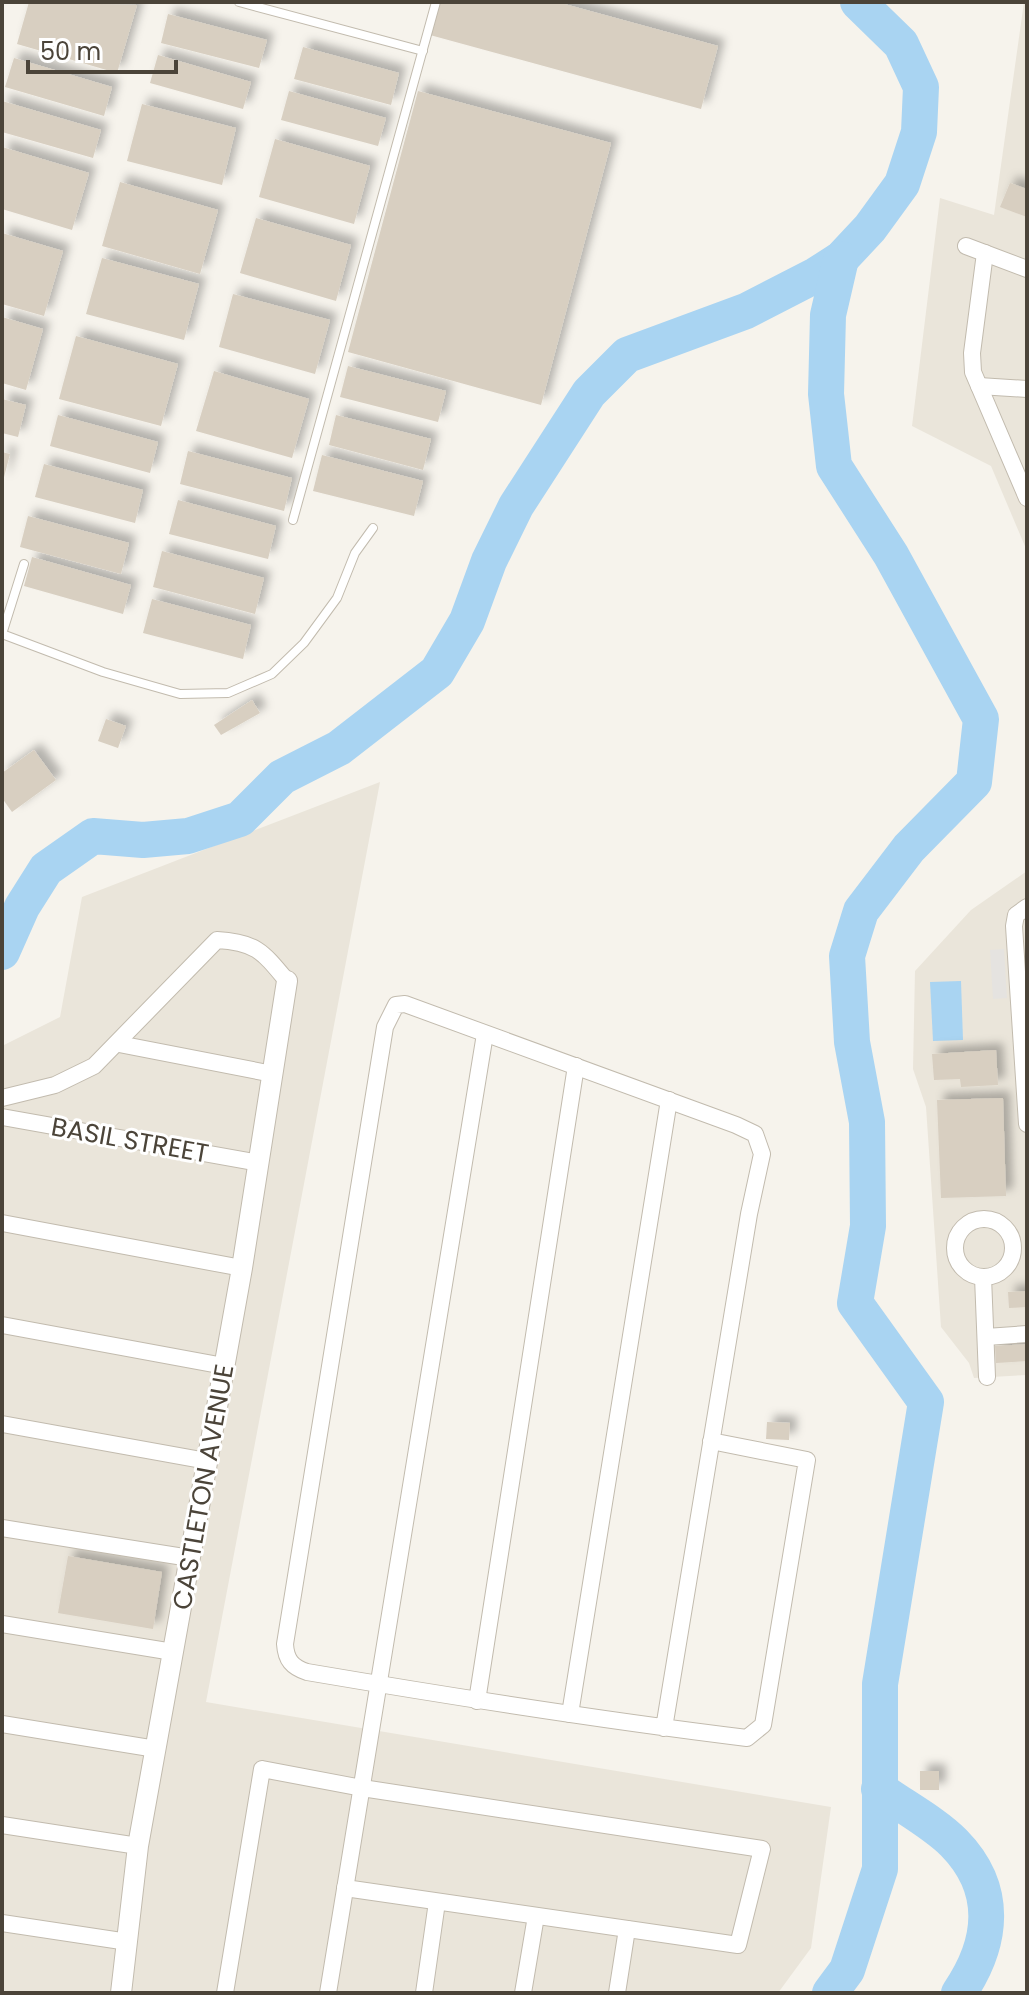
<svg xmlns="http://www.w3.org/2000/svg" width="1029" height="1995" font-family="Poppins,sans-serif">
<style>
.residential{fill:#eae5da}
.parking{fill:#e5e3e0}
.water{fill:#a9d4f2}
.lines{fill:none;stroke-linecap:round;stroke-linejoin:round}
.river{stroke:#a9d4f2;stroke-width:36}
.building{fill:#d8cfc1;filter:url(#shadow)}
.service-casing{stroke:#c2bbae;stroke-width:10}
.minor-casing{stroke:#c2bbae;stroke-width:18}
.tertiary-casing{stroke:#c2bbae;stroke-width:22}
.service{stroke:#fff;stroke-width:8}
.minor{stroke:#fff;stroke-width:16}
.tertiary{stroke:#fff;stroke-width:20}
.labels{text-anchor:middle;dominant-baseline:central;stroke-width:6;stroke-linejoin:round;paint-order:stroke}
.street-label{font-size:26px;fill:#4b4439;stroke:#fff}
</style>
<defs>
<filter id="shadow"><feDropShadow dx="7" dy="-7" stdDeviation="4" flood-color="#0004"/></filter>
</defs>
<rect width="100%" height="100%" fill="#f6f3ec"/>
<g class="residential">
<path d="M1024,2h3v549l-36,-85 -79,-40 28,-228 54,17z"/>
<path d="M380,782l-174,920 625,105 -20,141 -33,45h-776v-947l58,-29 22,-120z"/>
<path d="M1027,871v504l-53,3 -5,-15 -28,-36 -15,-220 -13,-38 2,-98 56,-61z"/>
</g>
<path class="parking" d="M1004,949l3,49 -14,1 -3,-49z"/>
<path class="water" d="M961,981l2,59 -30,1 -3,-59z"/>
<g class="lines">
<g class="river">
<path d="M2,952l20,-45 24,-38 47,-33 50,4 45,-4 52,-17 42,-42 57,-29 98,-76 30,-51 22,-60 27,-55 73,-113 38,-38 119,-44 70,-36 25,-16 29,-31 32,-44 17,-52 2,-45 -20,-43 -43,-42"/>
<path d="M879,1789c23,17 54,33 75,54 45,46 39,100 5,150"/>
<path d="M830,1993l17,-23 33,-101v-185l46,-282 -71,-99 13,-77 -1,-104 -15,-80 -5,-86 14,-45 48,-63 65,-66 7,-63 -90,-164 -57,-89 -8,-72 2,-79 13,-56"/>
</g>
</g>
<g class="building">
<path d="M29,2l108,3 -20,68 -100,-29z"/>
<path d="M439,2h118l161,44 -17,63 -271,-74z"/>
<path d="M168,14l99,26 -8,28 -98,-25z"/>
<path d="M303,47l96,26 -8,32 -97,-26z"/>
<path d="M158,55l93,27 -8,27 -93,-26z"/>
<path d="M14,58l98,29 -8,29 -99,-29z"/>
<path d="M289,91l97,27 -8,28 -97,-26z"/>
<path d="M418,91l193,52 -70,262 -193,-53z"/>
<path d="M2,101l99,29 -8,28 -91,-26z"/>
<path d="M142,104l94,24 -14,57 -95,-24z"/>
<path d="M275,139l95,27 -16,58 -95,-27z"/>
<path d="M2,147l87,26 -17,57 -70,-21z"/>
<path d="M120,182l98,28 -18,64 -98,-28z"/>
<path d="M1010,183l17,6v28l-27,-10z"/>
<path d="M256,218l95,27 -15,56 -96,-28z"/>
<path d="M2,233l61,18 -19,65 -42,-12z"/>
<path d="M102,258l97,26 -15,56 -98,-26z"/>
<path d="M233,294l97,26 -15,54 -96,-27z"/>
<path d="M2,317l41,12 -17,61 -24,-7z"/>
<path d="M76,336l102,28 -17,62 -102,-27z"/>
<path d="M348,366l98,25 -8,31 -98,-25z"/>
<path d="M214,371l95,28 -17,59 -96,-27z"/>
<path d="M2,399l24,6 -8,32 -16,-4z"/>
<path d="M58,415l100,27 -8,31 -100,-27z"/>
<path d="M336,415l95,24 -8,31 -94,-25z"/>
<path d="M188,451l104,27 -8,33 -104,-27z"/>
<path d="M2,452l8,2 -7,27h-1z"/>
<path d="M322,455l101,26 -9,35 -101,-25z"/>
<path d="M44,464l99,26 -8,33 -100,-26z"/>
<path d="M178,500l98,26 -8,33 -99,-25z"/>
<path d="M28,516l101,27 -8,31 -101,-27z"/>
<path d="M162,551l102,27 -9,36 -102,-27z"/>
<path d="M32,557l99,28 -8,29 -99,-28z"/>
<path d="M152,599l99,26 -8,34 -100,-26z"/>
<path d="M252,700l8,13 -39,22 -7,-10z"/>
<path d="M106,719l20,7 -8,22 -20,-7z"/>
<path d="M34,750l22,30 -44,32 -10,-14v-25z"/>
<path d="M996,1050l2,35 -37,2 -1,-8 -26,1 -2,-26z"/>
<path d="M1003,1098l3,98 -65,2 -4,-98z"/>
<path d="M1027,1291v16l-18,1 -1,-16z"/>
<path d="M1027,1344v17l-31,2 -1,-17z"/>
<path d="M767,1422l23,1 -1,17 -23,-1z"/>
<path d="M68,1556l94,16 -9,57 -95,-16z"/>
<rect x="920" y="1771" width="19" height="19"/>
</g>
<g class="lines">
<g class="service-casing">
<g id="service">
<path d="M239,2l184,49"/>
<path d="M293,520l143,-518"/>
<path d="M2,634l101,38 77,22 48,-1 44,-19 32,-31 33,-45 18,-45 18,-25"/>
<path d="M2,634l22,-70"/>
</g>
</g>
<g class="minor-casing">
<g id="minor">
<path d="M966,246l61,23"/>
<path d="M985,253l-13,100 1,19 54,126"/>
<path d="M979,386l48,3"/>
<path d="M1027,907l-11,8 -2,11 13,198"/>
<path d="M119,1044l154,30"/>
<path d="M2,1098l53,-13 39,-19 123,-126c39,2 46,12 70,41"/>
<path d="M2,1117l257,46"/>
<circle cx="984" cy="1248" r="29"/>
<path d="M2,1223l240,45"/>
<path d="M983,1277l4,100"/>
<path d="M2,1325l222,41"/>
<path d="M986,1337l41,-3"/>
<path d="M2,1424l205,37"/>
<path d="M2,1528l188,30"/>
<path d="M2,1624l171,28"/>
<path d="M477,1701l99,-635"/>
<path d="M570,1714l99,-614"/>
<path d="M2,1724l154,25"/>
<path d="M664,1728l85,-514 13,-60 -7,-20 -19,-9 -331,-121 -9,1 -11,22 -100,617c1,16 7,23 22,28 147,25 293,48 440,66l16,-13 44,-265 -96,-19"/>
<path d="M2,1825l136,21"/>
<path d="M2,1923l126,19"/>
<path d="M225,1993l37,-224 100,19 400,61 -24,96 -393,-57"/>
<path d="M328,1993l157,-959"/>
<path d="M424,1993l13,-91"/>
<path d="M523,1993l13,-77"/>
<path d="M617,1993l10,-64"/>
</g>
</g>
<g class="tertiary-casing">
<path id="tertiary" d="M121,1993l17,-147 104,-578 45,-287"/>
</g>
<use href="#service" class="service"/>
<use href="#minor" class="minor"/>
<use href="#tertiary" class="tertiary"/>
</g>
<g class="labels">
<g class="street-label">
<text transform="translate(130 1140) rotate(10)">BASIL STREET</text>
<text transform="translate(203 1487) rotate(-80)">CASTLETON AVENUE</text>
</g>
</g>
<rect width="1029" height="1995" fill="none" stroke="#4b4439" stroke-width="8"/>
<path d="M28 60v12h148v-12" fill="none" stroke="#4b4439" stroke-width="4"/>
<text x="40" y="60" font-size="24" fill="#4b4439" stroke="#ffffff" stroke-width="6" paint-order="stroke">50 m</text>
</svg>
